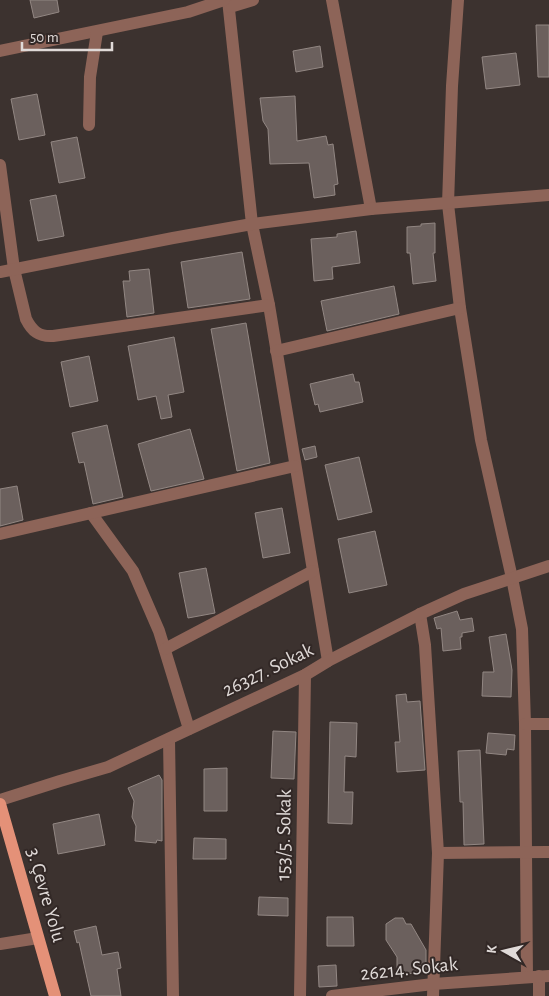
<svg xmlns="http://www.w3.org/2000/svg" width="549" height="996" font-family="'Alegreya Sans',sans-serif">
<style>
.building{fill:#6b605d;stroke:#928783}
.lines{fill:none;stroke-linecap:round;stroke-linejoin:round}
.minor{stroke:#8d6458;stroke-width:12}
.major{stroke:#e49178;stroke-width:12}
.labels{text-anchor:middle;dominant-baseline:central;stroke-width:4;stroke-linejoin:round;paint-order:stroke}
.street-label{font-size:20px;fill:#e0dad8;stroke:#322826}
</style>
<rect width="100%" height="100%" fill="#3c322f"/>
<g class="building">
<path d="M30,0h27l2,12 -25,6z"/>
<path d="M536,25h13v52h-11z"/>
<path d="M320,46l3,21 -27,5 -3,-21z"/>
<path d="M516,53l4,32 -34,4 -4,-32z"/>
<path d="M37,94l8,41 -26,5 -8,-41z"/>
<path d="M295,96l2,45 29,-5 2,9 5,-1 5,40 -4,1 1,10 -21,3 -5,-35 -39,1 -2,-35 -5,-8 -3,-23z"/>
<path d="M77,137l8,41 -26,5 -8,-41z"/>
<path d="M56,195l8,41 -26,5 -8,-41z"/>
<path d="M435,223v30h-2l3,28 -23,3 -3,-31h-3v-26l14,-1v-2z"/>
<path d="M356,231l4,32 -28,4 1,12 -19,2 -3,-42 26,-2v-3z"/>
<path d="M242,252l8,47 -62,9 -7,-46z"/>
<path d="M149,269l5,44 -27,4 -4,-36h7l-1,-10z"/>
<path d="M394,286l5,28 -72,17 -6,-30z"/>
<path d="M246,323l24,140 -33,8 -26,-142z"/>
<path d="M174,337l10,55 -16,3 4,22 -11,2 -5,-23 -18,4 -10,-54z"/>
<path d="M89,356l9,45 -28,6 -9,-45z"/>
<path d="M353,374l2,8h4l4,20 -43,10 -2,-8 -3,1 -5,-21z"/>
<path d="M107,425l16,72 -30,7 -9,-42 -5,1 -7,-30z"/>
<path d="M190,429l14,50 -53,12 -13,-47z"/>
<path d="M315,446l2,11 -12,3 -3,-11z"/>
<path d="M359,457l13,55 -34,8 -13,-55z"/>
<path d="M17,486l6,34 -23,6v-37z"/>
<path d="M282,508l8,45 -27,5 -8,-45z"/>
<path d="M375,531l12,54 -38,8 -11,-54z"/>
<path d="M206,568l9,45 -27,5 -9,-45z"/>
<path d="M457,611l3,9 12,-2 2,13 -12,2v4h-2l1,12 -18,2 -2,-23 -4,1 -3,-11z"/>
<path d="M506,634l6,36 -1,27 -29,-1 1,-24h11l-5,-35z"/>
<path d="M406,694l1,8 13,-1 5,69 -28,2 -2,-30h5l-4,-47z"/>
<path d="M330,722l27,1 -1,34 -11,-1 -1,36h9l-1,32 -24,-1z"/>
<path d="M273,731l23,1 -2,47 -23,-1z"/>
<path d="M488,733l27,2 -1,15 -7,-1 -1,6 -20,-2z"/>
<path d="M480,750l4,94 -20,1 -1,-43h-3l-2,-51z"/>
<path d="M227,768v43h-23v-42z"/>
<path d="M159,775l3,5v61l-5,-1 -1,3 -21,-2 1,-15 -4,-9 2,-16 -6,-13z"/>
<path d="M99,814l6,31 -47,9 -5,-30z"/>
<path d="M194,838l32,1v20h-33z"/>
<path d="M259,897l29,1v18l-30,-1z"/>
<path d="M327,917h26l1,29h-27z"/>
<path d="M395,918h8l3,6h5l15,26v23l-29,1v-17l-11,-17v-16z"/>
<path d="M96,926l6,29 16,-3 3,16 -4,1 4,27h-30l-12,-54 -2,1 -3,-12z"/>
<path d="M336,965l1,21 -18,1 -1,-21z"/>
</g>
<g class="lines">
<g class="minor">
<path d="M228,0l24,224 17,81 59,356"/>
<path d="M332,0l39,209"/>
<path d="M458,0l-6,86 -4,118 12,104 21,132 31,138 10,51 3,95 2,253"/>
<path d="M230,7l23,-7"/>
<path d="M0,51l188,-39 36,-12"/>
<path d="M89,125l1,-48 7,-45"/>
<path d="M0,165l14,104 12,50c6,12 13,18 27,17l216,-31"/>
<path d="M0,272l173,-34 79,-14 119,-15 178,-14"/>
<path d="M276,351l184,-43"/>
<path d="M91,513l42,58 26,60 30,98"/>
<path d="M0,534l295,-68"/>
<path d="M420,614l5,31 13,208 -5,143"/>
<path d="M165,649l148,-78"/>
<path d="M525,724h24"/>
<path d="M169,739l4,257"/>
<path d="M0,800l60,-19 48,-14 197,-92 23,-14 92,-47 44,-20 85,-28"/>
<path d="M438,853l111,-1"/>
<path d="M0,944l38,-6"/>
<path d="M539,976v20"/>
<path d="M300,996l5,-321"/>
<path d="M332,996l101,-12 116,-8"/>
</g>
<path class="major" d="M0,804l55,192"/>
</g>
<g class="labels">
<g class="street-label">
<text transform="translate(268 670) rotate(-26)">26327. Sokak</text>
<text transform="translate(284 835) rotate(-89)">153/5. Sokak</text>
<text transform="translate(46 895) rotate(74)">3. Çevre Yolu</text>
<text transform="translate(409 969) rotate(-6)">26214. Sokak</text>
</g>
</g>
<g transform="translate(504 951) rotate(278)" stroke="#322826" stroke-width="4" paint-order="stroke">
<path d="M0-4L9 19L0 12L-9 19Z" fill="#e0dad8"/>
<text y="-8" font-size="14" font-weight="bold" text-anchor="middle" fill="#e0dad8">K</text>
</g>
<path d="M22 42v8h90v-8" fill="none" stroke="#e0dad8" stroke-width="2.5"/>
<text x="30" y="42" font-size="15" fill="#e0dad8" stroke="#322826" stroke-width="4" paint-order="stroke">50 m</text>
</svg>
